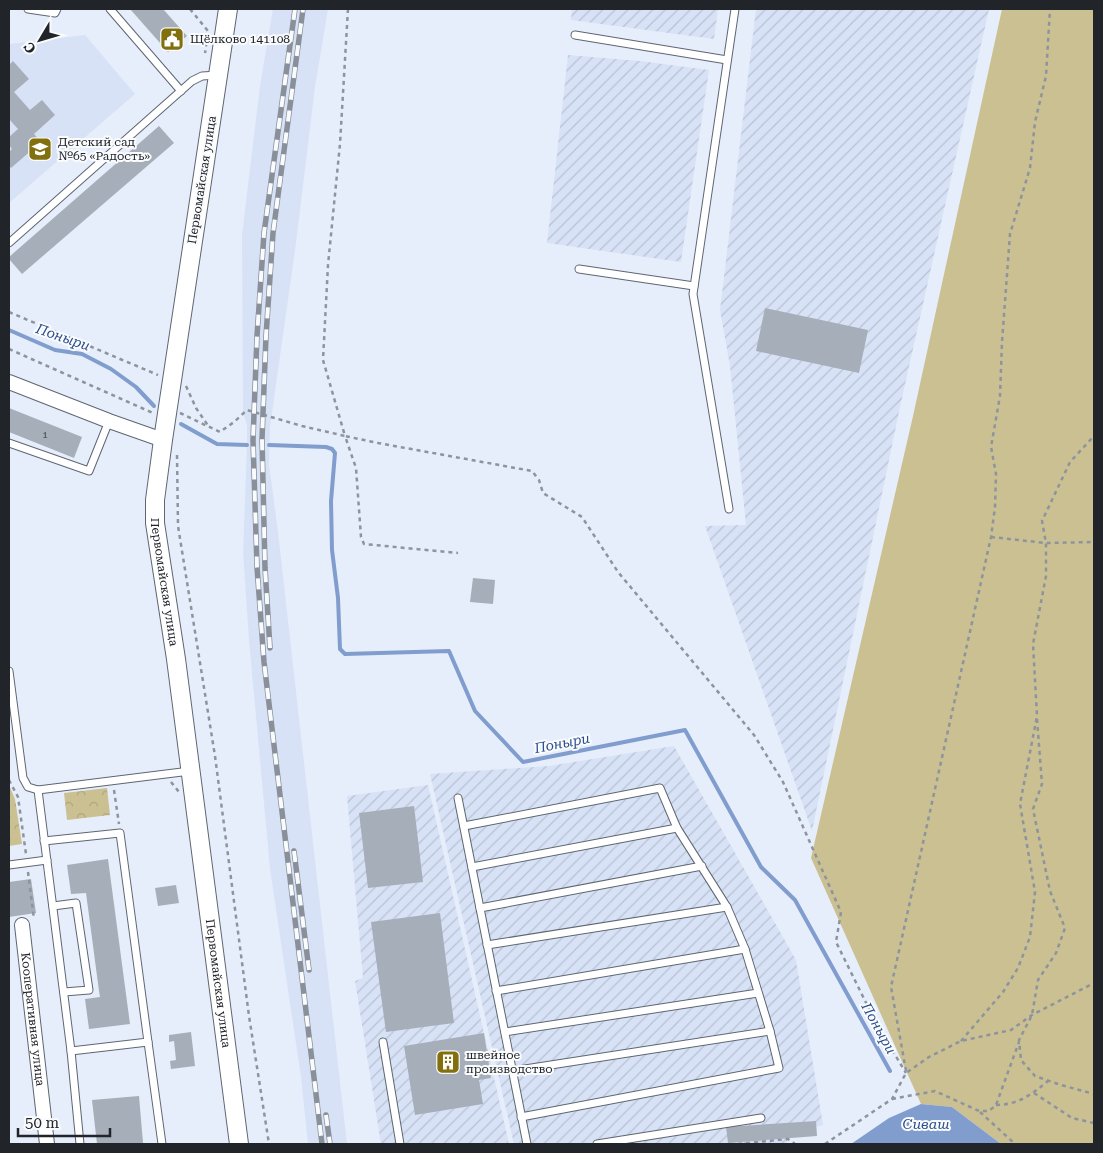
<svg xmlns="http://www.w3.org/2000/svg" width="1103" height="1153" font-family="'Roboto Serif',serif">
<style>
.built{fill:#d7e2f6}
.industrial{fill:url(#industrial-furrows)}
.grass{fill:#cbc092}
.park{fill:url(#park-crowns)}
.water{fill:#809dce}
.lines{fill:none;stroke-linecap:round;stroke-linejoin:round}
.stream{stroke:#809dce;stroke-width:4}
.building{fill:#a6aeba}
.service-casing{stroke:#5f6671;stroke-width:9}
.minor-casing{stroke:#5f6671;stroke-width:16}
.tertiary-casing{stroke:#5f6671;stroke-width:20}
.path{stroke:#8e949d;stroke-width:2.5;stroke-dasharray:4 4;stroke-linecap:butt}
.service{stroke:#fff;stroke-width:7}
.minor{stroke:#fff;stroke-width:14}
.tertiary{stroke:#fff;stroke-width:18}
.rail-casing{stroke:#8a9099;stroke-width:5.5}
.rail{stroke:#f9fbfd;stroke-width:4;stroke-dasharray:11;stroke-linecap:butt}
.labels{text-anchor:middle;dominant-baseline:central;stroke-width:4;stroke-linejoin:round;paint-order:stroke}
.number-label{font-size:10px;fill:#42464c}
.poi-label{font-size:12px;fill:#212428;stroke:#f9fbfd;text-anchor:start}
.street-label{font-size:12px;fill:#212428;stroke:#f9fbfd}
.water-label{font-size:14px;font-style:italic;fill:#2b4d8b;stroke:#f9fbfd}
</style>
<defs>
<pattern id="industrial-furrows" width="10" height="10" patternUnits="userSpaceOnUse" patternTransform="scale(1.25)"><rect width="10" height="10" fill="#d7e2f6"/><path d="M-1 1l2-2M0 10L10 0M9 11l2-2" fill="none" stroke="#b8c2d3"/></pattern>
<pattern id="park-crowns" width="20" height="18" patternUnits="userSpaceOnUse" patternTransform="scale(1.25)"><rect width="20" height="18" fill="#cbc092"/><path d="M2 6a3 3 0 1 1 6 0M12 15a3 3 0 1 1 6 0" fill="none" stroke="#aea57e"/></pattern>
</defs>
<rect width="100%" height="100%" fill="#e6eefb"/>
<g class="built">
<path d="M273,9h55l-13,78 -19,156 -26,184 -1,37 9,68 69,612h-39l-7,-67 -31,-208 -21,-229 -6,-87 4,-108v-20l-4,-12 -1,-178 18,-149z"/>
<path d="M85,35l50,59 -126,109v-159z"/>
</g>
<g class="industrial">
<path d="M572,9h146l-4,30 -143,-19z"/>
<path d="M756,9h233l-89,398 -88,424 -107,-305 41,-1 -16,-159 -10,-56z"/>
<path d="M568,55l72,6 69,9 -28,192 -134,-19z"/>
<path d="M674,746l122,214 27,165 -36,9v10h-273l-84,-370 119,-8z"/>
<path d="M428,785l81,359h-128l-26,-163 8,-3 -16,-182z"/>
</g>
<path class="grass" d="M1002,9h92v1135h-93l-49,-37 -31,-3 -110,-246 102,-442z"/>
<g class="park">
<path d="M9,785l6,14 7,45 -13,2z"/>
<path d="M107,788l3,27 -43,5 -3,-27z"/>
</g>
<path class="water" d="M921,1104l31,3 49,37h-150l38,-26z"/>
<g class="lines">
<g class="stream">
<path d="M9,330l46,20 27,4 29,15 25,18 18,19"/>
<path d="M181,424l36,20 30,1"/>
<path d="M269,445l57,2 6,2 3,4 -4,48 1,49 6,48 2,51 5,5 104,-3 26,60 48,51 162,-32 76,137 34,33 95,171"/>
</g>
</g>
<g class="building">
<path d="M130,9h33l24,27 -19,16z"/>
<path d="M13,61l16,18 -15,13 16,18 12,-10 13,15 -21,19 7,8 -30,26 -2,-3v-13l3,-3 -3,-4v-8l9,-8 -9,-10v-54z"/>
<path d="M159,126l15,17 -152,131 -13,-15v-2z"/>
<path d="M765,308l103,22 -9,43 -103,-22z"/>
<path d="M9,408l73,29 -8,21 -65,-26z"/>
<path d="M473,578l22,2 -2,24 -23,-2z"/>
<path d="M414,806l9,76 -55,6 -9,-75z"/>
<path d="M108,859l22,165 -41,5 -4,-30 15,-2 -1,-6 -13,-98 -15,1 -4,-29z"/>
<path d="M31,879l5,34 -27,4v-35z"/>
<path d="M176,885l3,18 -21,3 -3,-18z"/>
<path d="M440,913l14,110 -68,9 -15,-110z"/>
<path d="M191,1032l4,34 -24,3 -1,-8 6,-1 -2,-19 -5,1v-7z"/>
<path d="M484,1033l7,45 -12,2 4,24 -68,11 -11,-69z"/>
<path d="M139,1096l4,47 -46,1 -5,-44z"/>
<path d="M816,1121l1,15 -89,7 -2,-16z"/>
</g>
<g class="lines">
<g class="service-casing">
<g id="service">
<path d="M28,9l27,4 2,-4"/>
<path d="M110,9l71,82"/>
<path d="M575,35l152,25"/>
<path d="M9,243l183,-162 10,-5 16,-1"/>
<path d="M579,269l115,17"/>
<path d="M9,443l80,28 20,-50"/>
<path d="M729,509l-36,-215 42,-285"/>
<path d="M9,671l14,107 5,9 10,3 152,-19"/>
<path d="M38,790l33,261 9,93"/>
<path d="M458,798l69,346"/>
<path d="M464,826l196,-38 17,40 50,79 18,42 25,82 9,37 -258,49"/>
<path d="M44,841l76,-8 28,209 -77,9"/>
<path d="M9,865l38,-5"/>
<path d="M472,867l205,-39"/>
<path d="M53,906l23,-3 13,87 -25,2"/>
<path d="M480,908l222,-42"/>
<path d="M487,945l240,-38"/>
<path d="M496,991l249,-42"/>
<path d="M505,1032l253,-39"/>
<path d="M148,1042l14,102"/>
<path d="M383,1042l17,102"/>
<path d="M512,1071l258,-40"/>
<path d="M597,1144l164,-26"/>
</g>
</g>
<g class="minor-casing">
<g id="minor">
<path d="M9,382l100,39 54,19"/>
<path id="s1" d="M22,925l25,219"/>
</g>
</g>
<g class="tertiary-casing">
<g id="tertiary">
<path id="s2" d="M228,9l-65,431 -8,60v23l21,136 63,485"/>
</g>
</g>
<g class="path">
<path d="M190,9l18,22 -3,22"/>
<path d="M348,9l-8,135 -12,121 -5,95 22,76 33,7 154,28 7,9 4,13 39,24 36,55 136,163 29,47 58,130 -5,30 41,83 29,48"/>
<path d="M9,312l149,63"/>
<path d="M9,349l144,64"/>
<path d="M186,386l10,22 13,19"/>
<path d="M180,413l40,19 14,-10 13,-12 55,16 43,10 11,32 5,69 3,7 94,9"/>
<path d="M177,455l1,71 37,230 34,260 20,128"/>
<path d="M991,537l55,6 48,-1"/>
<path d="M1037,719l5,65 -9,25 17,82 15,37 -9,25 -18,27 -6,35 -13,25 2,20 14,16 26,9 33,9"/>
<path d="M9,780l9,17 8,57"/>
<path d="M171,782l8,10"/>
<path d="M114,790l5,34"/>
<path d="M28,872l6,47"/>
<path d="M961,1041l42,-49 15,-24 12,-31 5,-45 -15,-88 17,-88 -4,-72 13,-68v-33l-4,-22 28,-59 24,-26"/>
<path d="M906,1071l-15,-84 100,-450 4,-30 1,-33 -5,-27 9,-51 2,-54 8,-108 20,-66 5,-46 11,-46 4,-67"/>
<path d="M1034,1093l38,25 22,5"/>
<path d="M892,1099l43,-8 44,20h10l7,-6 23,-63"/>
<path d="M996,1105c22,0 36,-11 52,-24"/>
<path d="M980,1112l35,32"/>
<path d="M738,1144l50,-5 7,5"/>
<path d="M825,1144l67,-45 14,-26 23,-16 32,-16 50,-11 21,-15 62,-32"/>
</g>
<use href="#service" class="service"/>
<use href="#minor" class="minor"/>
<use href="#tertiary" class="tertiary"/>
<g class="rail-casing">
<g id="rail">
<path d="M295,9l-31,224 -7,103 -4,104 4,127 7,95 58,482"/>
<path d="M270,648l-5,-80 -3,-129 4,-103 7,-103 30,-224"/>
<path d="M294,851l15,119"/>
<path d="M326,1115l4,29"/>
</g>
</g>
<use href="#rail" class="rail"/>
</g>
<defs>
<g id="civic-square" transform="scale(1.25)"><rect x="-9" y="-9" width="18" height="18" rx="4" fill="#826f0e" stroke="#f9fbfd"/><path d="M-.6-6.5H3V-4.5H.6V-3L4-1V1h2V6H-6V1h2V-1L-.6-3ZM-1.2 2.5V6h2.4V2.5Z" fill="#fff"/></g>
<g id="school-square" transform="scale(1.25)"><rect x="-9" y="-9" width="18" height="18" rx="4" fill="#826f0e" stroke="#f9fbfd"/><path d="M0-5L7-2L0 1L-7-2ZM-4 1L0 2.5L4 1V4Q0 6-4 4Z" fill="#fff"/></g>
<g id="building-square" transform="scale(1.25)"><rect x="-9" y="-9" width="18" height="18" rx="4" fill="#826f0e" stroke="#f9fbfd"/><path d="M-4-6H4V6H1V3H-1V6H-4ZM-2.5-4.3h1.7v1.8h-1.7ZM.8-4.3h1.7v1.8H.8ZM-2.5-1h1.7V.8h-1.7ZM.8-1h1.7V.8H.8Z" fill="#fff"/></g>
</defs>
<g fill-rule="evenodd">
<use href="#civic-square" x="172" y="39"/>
<use href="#school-square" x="40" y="149"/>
<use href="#building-square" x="448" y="1062"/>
</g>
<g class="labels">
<g class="number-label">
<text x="45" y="434">1</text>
</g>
<g class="poi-label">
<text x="190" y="39">Щёлково 141108</text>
<text x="58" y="142">Детский сад<tspan x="58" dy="14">№65 «Радость»</tspan></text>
<text x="466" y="1055">швейное<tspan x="466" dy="14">производство</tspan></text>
</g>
<g class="street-label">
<text transform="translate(202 180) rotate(-81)">Первомайская улица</text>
<text stroke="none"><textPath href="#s2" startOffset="579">Первомайская улица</textPath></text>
<text stroke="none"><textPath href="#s2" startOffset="984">Первомайская улица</textPath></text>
<text stroke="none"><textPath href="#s1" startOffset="95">Кооперативная улица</textPath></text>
</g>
<g class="water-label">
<text transform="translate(63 337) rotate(19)">Поныри</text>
<text transform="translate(562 743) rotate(-11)">Поныри</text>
<text transform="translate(879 1028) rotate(61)">Поныри</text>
<text x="926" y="1124">Сиваш</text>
</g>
</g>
<rect width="1103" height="1153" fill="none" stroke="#212428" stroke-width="20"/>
<g transform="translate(40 40) rotate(232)" stroke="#f9fbfd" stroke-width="4" paint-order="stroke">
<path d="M0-4L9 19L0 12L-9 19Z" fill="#212428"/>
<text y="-8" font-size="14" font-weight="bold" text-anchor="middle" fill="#212428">С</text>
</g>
<path d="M18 1128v8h92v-8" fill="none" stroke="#212428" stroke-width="2.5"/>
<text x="25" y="1128" font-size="15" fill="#212428" stroke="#f9fbfd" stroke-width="4" paint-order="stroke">50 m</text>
</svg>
